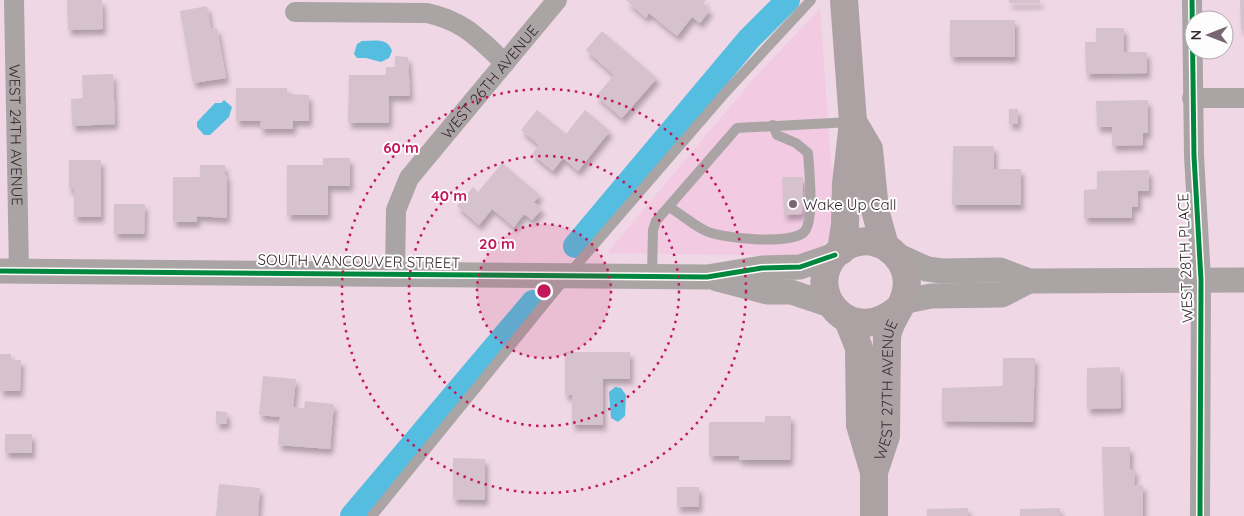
<svg xmlns="http://www.w3.org/2000/svg" width="1244" height="516" font-family="Quicksand,sans-serif">
<style>
.built{fill:#f2cbe2}
.water{fill:#55bddf}
.lines{fill:none;stroke-linecap:round;stroke-linejoin:round}
.canal{stroke:#55bddf;stroke-width:24}
.building{fill:#d5c2cd;filter:url(#shadow)}
.service{stroke:#aaa4a4;stroke-width:10}
.minor{stroke:#aaa4a4;stroke-width:20}
.tertiary{stroke:#aaa4a4;stroke-width:25}
.secondary{stroke:#aca2a4;stroke-width:28}
.cycleway-casing{stroke:#fdfdfd;stroke-width:8}
.cycleway{stroke:#00873e;stroke-width:5}
.ring{fill:none;stroke:#c2185b;stroke-width:2.5;stroke-dasharray:2.5 5}
.poi-dot{fill:#796571;stroke:#fdfdfd;stroke-width:2}
.labels{text-anchor:middle;dominant-baseline:central;stroke-width:4;stroke-linejoin:round;paint-order:stroke}
.street-label{font-size:15px;fill:#392832;stroke:#fdfdfd}
.poi-label{font-size:15px;fill:#392832;stroke:#fdfdfd;text-anchor:start}
.centre{fill:#c2185b;stroke:#fdfdfd;stroke-width:2.5}
.ring-label{font-size:15px;text-anchor:middle;font-weight:bold;fill:#c2185b;stroke:#fdfdfd;stroke-width:4;stroke-linejoin:round;paint-order:stroke}
</style>
<defs>
<filter id="shadow"><feDropShadow dx="3" dy="5.5" stdDeviation="2.5" flood-color="#0004"/></filter>
</defs>
<rect width="100%" height="100%" fill="#efd7e5"/>
<path class="built" d="M820,9l11,155 10,29 -6,40 -15,15 -13,6 -17,2 -183,-3 148,-176z"/>
<g class="water">
<path d="M362,41c12,0 26,-4 30,10l-3,7 -8,4 -15,-4h-9l-3,-4 3,-10z"/>
<path d="M224,100l8,7 -3,10 -19,18h-6l-7,-8v-5l18,-19h6z"/>
<path d="M615,387l6,1 5,7 -1,21 -7,6 -7,-4 -2,-26z"/>
</g>
<g class="lines">
<g class="canal">
<path d="M575,246l174,-207 39,-39"/>
<path d="M352,516l181,-214"/>
</g>
</g>
<g class="building">
<path d="M67,0h35l1,29 -35,1z"/>
<path d="M626,0h80l-3,4 7,6 -10,13 -8,-6 -15,19 -28,-23 -3,5z"/>
<rect x="1009" y="0" width="31" height="3"/>
<path d="M1240,0h4v30h-3z"/>
<path d="M207,6l4,23 6,-1 9,50 -33,5 -13,-72z"/>
<rect x="950" y="20" width="65" height="37"/>
<path d="M1096,28h28v24h23v21l-61,1 -1,-32h11z"/>
<path d="M602,31l55,47 -35,40 -26,-22 18,-21 -28,-25z"/>
<path d="M395,56l13,1 2,39h-21v27h-41l1,-48h37v-8h9z"/>
<path d="M113,74l2,50 -43,2 -1,-27 12,-1 -1,-23z"/>
<path d="M236,88h51v6l22,1v26h-16v8h-33l1,-8h-25z"/>
<path d="M1148,100v33h-5v12l-31,1v-19h-15l-1,-26z"/>
<rect x="1009" y="109" width="9" height="15"/>
<path d="M537,110l29,24 19,-24 25,21 -32,40 -15,-13 -10,13 -21,-17 7,-9 -18,-15z"/>
<path d="M953,146h41v23h27v36h-69z"/>
<path d="M323,158h27v28h-22v29h-41v-50h36z"/>
<path d="M69,160h32v57h-27v-28h-5z"/>
<path d="M502,163l38,32 -6,7 8,7 -10,11 -8,-6 -10,13 -22,-18 -13,16 -22,-19 16,-19 5,5z"/>
<path d="M200,165h25v10h2v43l-30,-2v6h-24v-45h27z"/>
<path d="M1149,170v21h-11v16h-6v11h-48v-28l13,-1v-18z"/>
<path d="M782,177h21l-1,37 -18,1z"/>
<path d="M114,204h31l-1,30h-30z"/>
<path d="M565,352h65v27h-27v46h-31v-30h-7z"/>
<path d="M0,354h11v6h10l-1,31h-20z"/>
<path d="M1003,358h32l-2,64 -91,-1v-33l61,-2z"/>
<path d="M1120,367l1,41 -34,1v-41z"/>
<path d="M263,376l33,3 -3,28 11,1 1,-7 29,3 -4,45 -52,-4 2,-28 -21,-2z"/>
<path d="M216,411l11,1v12h-11z"/>
<path d="M765,416h26l-1,44h-51v-4h-30v-34h56z"/>
<rect x="5" y="434" width="27" height="19"/>
<path d="M1102,447h28v22h5l-1,16h9v31h-39z"/>
<path d="M453,458l32,1v41l-32,-1z"/>
<path d="M219,484l41,4 -2,28h-42z"/>
<rect x="677" y="487" width="22" height="20"/>
<path d="M968,508v8h-41v-7z"/>
<path d="M1060,508v8h-40v-7z"/>
</g>
<g class="lines">
<g class="service">
<path d="M669,207c12,7 23,17 35,23 15,9 88,15 100,2 11,-11 5,-63 4,-79l-12,-10 -19,-8 -4,-10"/>
<path d="M652,276l1,-46 3,-9 81,-93 114,-6"/>
<path d="M372,516l196,-241 157,-182 86,-93"/>
</g>
<g class="minor">
<path id="s1" d="M14,0l5,271"/>
<path d="M1192,0l2,156 7,124 -1,236"/>
<path d="M295,12l132,1c37,8 51,25 78,50"/>
<path d="M1192,98h52"/>
<path id="s2" d="M395,275l1,-65 13,-32 148,-178"/>
</g>
<g class="tertiary">
<path d="M896,255l31,14 15,2 58,-1 29,11 215,-1"/>
<path d="M0,271l707,6 55,-9 38,-1 35,-12"/>
<path d="M717,279l50,13h24l42,14"/>
<path d="M902,302l29,-6 71,-1 27,-14"/>
</g>
<g class="secondary">
<path d="M853,122l16,27 6,61 10,36"/>
<path d="M841,251l4,-26 1,-41 7,-62 -9,-122"/>
<path d="M848,320l11,28 1,77 14,47v44"/>
<path id="s3" d="M874,472l12,-36 1,-99c2,-16 14,-27 18,-42 7,-24 -8,-47 -32,-53 -13,-3 -29,3 -38,13 -32,35 14,95 63,54"/>
</g>
<g class="cycleway-casing">
<g id="cycleway">
<path d="M1192,0l2,156 7,124 -1,236"/>
<path d="M0,271l707,6 55,-9 38,-1 35,-12"/>
</g>
</g>
<use href="#cycleway" class="cycleway"/>
</g>
<circle cx="544" cy="291" r="67" fill="#c2185b" fill-opacity=".12"/>
<g class="ring">
<circle cx="544" cy="291" r="67"/>
<circle cx="544" cy="291" r="135"/>
<circle cx="544" cy="291" r="202"/>
</g>
<circle class="poi-dot" cx="793" cy="204" r="5"/>
<g class="labels">
<g class="street-label">
<text stroke="none"><textPath href="#s2" startOffset="225">WEST 26TH AVENUE</textPath></text>
<text stroke="none"><textPath href="#s1" startOffset="135">WEST 24TH AVENUE</textPath></text>
<text transform="translate(1185 258) rotate(-92)">WEST 28TH PLACE</text>
<text transform="translate(359 261) rotate(1)">SOUTH VANCOUVER STREET</text>
<text stroke="none"><textPath href="#s3" startOffset="84">WEST 27TH AVENUE</textPath></text>
</g>
<g class="poi-label">
<text x="803" y="204">Wake Up Call</text>
</g>
</g>
<circle cx="544" cy="291" r="8" class="centre"/>
<g class="ring-label">
<text x="401" y="153">60 m</text>
<text x="449" y="201">40 m</text>
<text x="497" y="249">20 m</text>
</g>
<g transform="translate(1209 35) rotate(270)"><circle r="24" fill="#fdfdfd" stroke="#afa8ac"/>
<path d="M0-4L9 19L0 12L-9 19Z" fill="#796571"/>
<text y="-8" font-size="14" font-weight="bold" text-anchor="middle" fill="#392832">N</text>
</g>
</svg>
